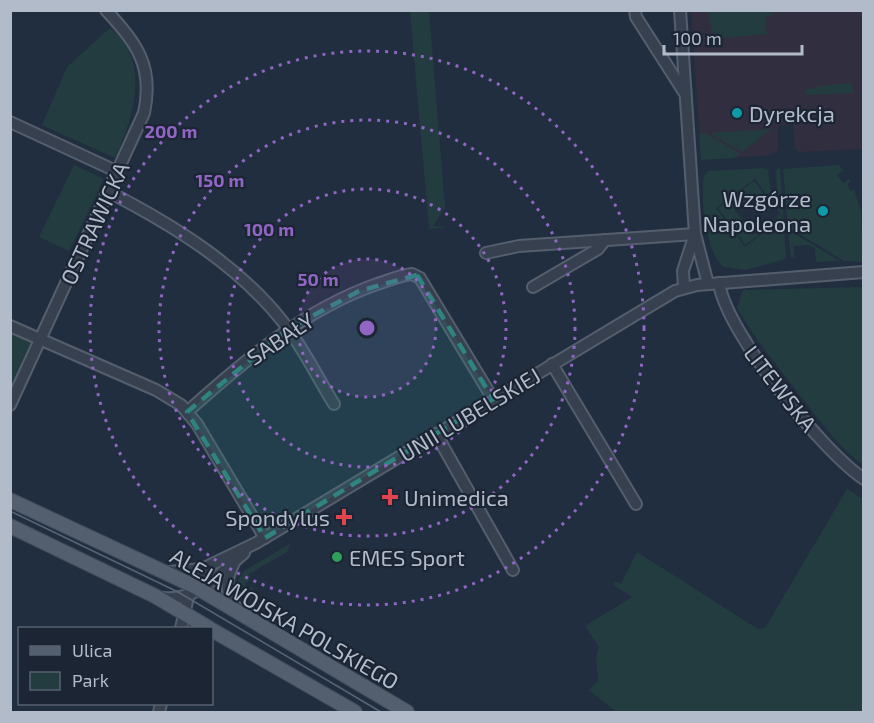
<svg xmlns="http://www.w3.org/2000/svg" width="874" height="723" font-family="'Exo 2',sans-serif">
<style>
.medical{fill:#312e3f}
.green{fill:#233c40}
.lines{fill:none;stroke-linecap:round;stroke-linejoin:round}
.minor-casing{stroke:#545e6d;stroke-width:14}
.major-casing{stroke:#3f4958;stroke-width:16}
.minor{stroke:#36404f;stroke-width:10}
.major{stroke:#535f6f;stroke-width:14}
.tram{stroke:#576476;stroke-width:1.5}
.marked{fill:#2f8480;fill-opacity:0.2;stroke:#2f8480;stroke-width:4.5;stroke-dasharray:12 8;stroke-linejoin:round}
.ring{fill:none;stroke:#9165c3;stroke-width:3;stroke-dasharray:3 6}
.culture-dot{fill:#0f9aa8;stroke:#1b2534;stroke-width:2}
.health-dot{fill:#e0444e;stroke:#1b2534;stroke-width:2}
.leisure-dot{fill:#2e9e5b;stroke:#1b2534;stroke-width:2}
.labels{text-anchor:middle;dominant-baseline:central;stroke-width:4.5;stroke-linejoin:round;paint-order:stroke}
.poi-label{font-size:22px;fill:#b1bbca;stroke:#1b2534;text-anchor:start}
.street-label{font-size:22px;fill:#b1bbca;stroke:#1b2534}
.centre{fill:#9165c3;stroke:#1b2534;stroke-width:3}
.ring-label{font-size:18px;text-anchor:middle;font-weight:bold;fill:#9165c3;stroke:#1b2534;stroke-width:4.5;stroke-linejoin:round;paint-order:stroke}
</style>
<rect width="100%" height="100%" fill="#212e3f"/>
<path class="medical" d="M691,11h172v138l-63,3 -5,-3 -2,-25 -15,2v24l-7,5 -70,5z"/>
<g class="green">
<path d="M410,11h19l16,196 -12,19 16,1 -20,2z"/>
<path d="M708,11h62l2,5 -7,1 2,17 -45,4 -10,-7z"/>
<path d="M110,28c42,31 23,92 5,130l-73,-33 25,-58z"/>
<path d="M852,83l2,10 -48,2v-6l11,-1v-2z"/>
<path d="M773,128l-31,24 -33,-19 62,-4z"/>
<path d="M705,133l33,19 2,2 -6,4 -33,2 -2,-26z"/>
<path d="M74,165l30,14 -35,72 -30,-14z"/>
<path d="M839,165l4,5 -6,5 6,8 6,-4 1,3 -3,2 4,7 3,-2 7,22 2,51 -19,-1 -56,-34 -5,-58z"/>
<path d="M780,166l6,93 -41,11 -21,-3c-18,-12 -24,-71 -20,-91l4,-5 55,-3 5,2 4,32 -17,-23 -39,29 29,39 38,-29 -5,-8 -2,-39z"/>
<path d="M754,181l18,23 -8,11 -13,-17 -16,12 18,25 25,-18v-4l4,5 -37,27 -27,-37z"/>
<path d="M788,230l52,31 -24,1 -1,-14 -6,-3 -15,1v11h-3z"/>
<path d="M863,287h1l-1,178c-26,-19 -44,-46 -64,-71 -22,-28 -44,-55 -62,-86l6,-18z"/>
<path d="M11,333l20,9 -20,46z"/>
<path d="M847,489l16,10v213h-247l-27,-22 9,-9 -2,-24 3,-10 -14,-21 47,-29 -19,-12 2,-4 6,3 16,-32 121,77 7,-1z"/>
<path d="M291,543l-4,9 -38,22v7l-4,2 3,5 4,-1 9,13 -4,1 -18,-11 -1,-10 6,-9z"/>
</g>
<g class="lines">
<g class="minor-casing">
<g id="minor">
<path d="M635,10l1,7 48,75"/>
<path d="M680,10l15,224 13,50"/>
<path d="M10,122l108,50"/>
<path d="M109,192c64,33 129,73 174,130 20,25 34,55 51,82"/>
<path d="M486,253l33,-7 176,-12"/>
<path d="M719,283c7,49 103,168 145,196"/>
<path d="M533,287l65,-38 7,-9"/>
<path d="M684,287l-1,-16 12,-37"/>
<path d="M10,326l146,64 25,15 16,19 68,114"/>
<path d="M552,364l84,140"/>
<path d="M10,405l134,-292c10,-47 -7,-69 -38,-103"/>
<path d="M187,412c57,-51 116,-102 190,-128 11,-3 23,-9 35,-10l8,4 73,121"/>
<path d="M436,434l77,136"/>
<path d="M233,565c-9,17 -7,32 6,46"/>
<path d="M169,572l33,-3 54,-26 419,-252 22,-6 167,-13"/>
<path d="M158,597c36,8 62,-24 86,-44"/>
<path d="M181,628l7,-31 20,-29"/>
<path d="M159,712l2,-8"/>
</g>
</g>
<g class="major-casing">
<g id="major">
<path d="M10,500l184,86 213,126"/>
<path d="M10,526l145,70 54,32"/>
<path d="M212,630l143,82"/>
</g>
</g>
<use href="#minor" class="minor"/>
<use href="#major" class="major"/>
<path class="tram" d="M10,511l168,81 203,120"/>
</g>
<path class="marked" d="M417,275l76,124 -228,139 -78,-126 101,-83 71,-38z"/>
<circle cx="367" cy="328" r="69" fill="#9165c3" fill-opacity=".12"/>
<g class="ring">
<circle cx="367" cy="328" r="69"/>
<circle cx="367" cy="328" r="139"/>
<circle cx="367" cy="328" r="208"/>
<circle cx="367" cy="328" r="277"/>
</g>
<g class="culture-dot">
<circle cx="737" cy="113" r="6"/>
<circle cx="823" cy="211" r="6"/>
</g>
<g class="health-dot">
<path d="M387 488h6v6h6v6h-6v6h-6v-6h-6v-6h6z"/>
<path d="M341 508h6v6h6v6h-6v6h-6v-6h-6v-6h6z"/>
</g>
<circle class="leisure-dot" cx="337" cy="557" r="6"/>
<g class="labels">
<g class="poi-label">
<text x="749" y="113">Dyrekcja</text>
<text x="811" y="198" text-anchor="end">Wzgórze<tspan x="811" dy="25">Napoleona</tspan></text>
<text x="404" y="497">Unimedica</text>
<text x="330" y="517" text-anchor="end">Spondylus</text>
<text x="349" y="557">EMES Sport</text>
</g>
<g class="street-label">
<text transform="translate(94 223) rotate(-65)">OSTRAWICKA</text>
<text transform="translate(280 338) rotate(-34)">SABAŁY</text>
<text transform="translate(781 388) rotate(52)">LITEWSKA</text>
<text transform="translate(469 414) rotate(-31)">UNII LUBELSKIEJ</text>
<text transform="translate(285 618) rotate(30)">ALEJA WOJSKA POLSKIEGO</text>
</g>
</g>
<circle cx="367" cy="328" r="9" class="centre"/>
<g class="ring-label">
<text x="171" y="138">200 m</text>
<text x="220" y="187">150 m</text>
<text x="269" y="236">100 m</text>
<text x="318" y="286">50 m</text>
</g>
<rect width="874" height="723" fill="none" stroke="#b1bbca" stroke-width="24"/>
<rect x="18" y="627" width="195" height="78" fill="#1b2534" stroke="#576170" stroke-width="1.5"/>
<rect x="30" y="646" width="30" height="9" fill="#535f6f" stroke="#576170" stroke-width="1.5"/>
<text x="72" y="657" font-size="18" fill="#b1bbca">Ulica</text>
<rect x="30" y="672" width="30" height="18" fill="#233c40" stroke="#576170" stroke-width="1.5"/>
<text x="72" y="687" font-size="18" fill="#b1bbca">Park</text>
<path d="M664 45v9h138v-9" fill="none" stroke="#b1bbca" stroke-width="3"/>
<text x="673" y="45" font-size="18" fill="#b1bbca" stroke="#1b2534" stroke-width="4.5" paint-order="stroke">100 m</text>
</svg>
